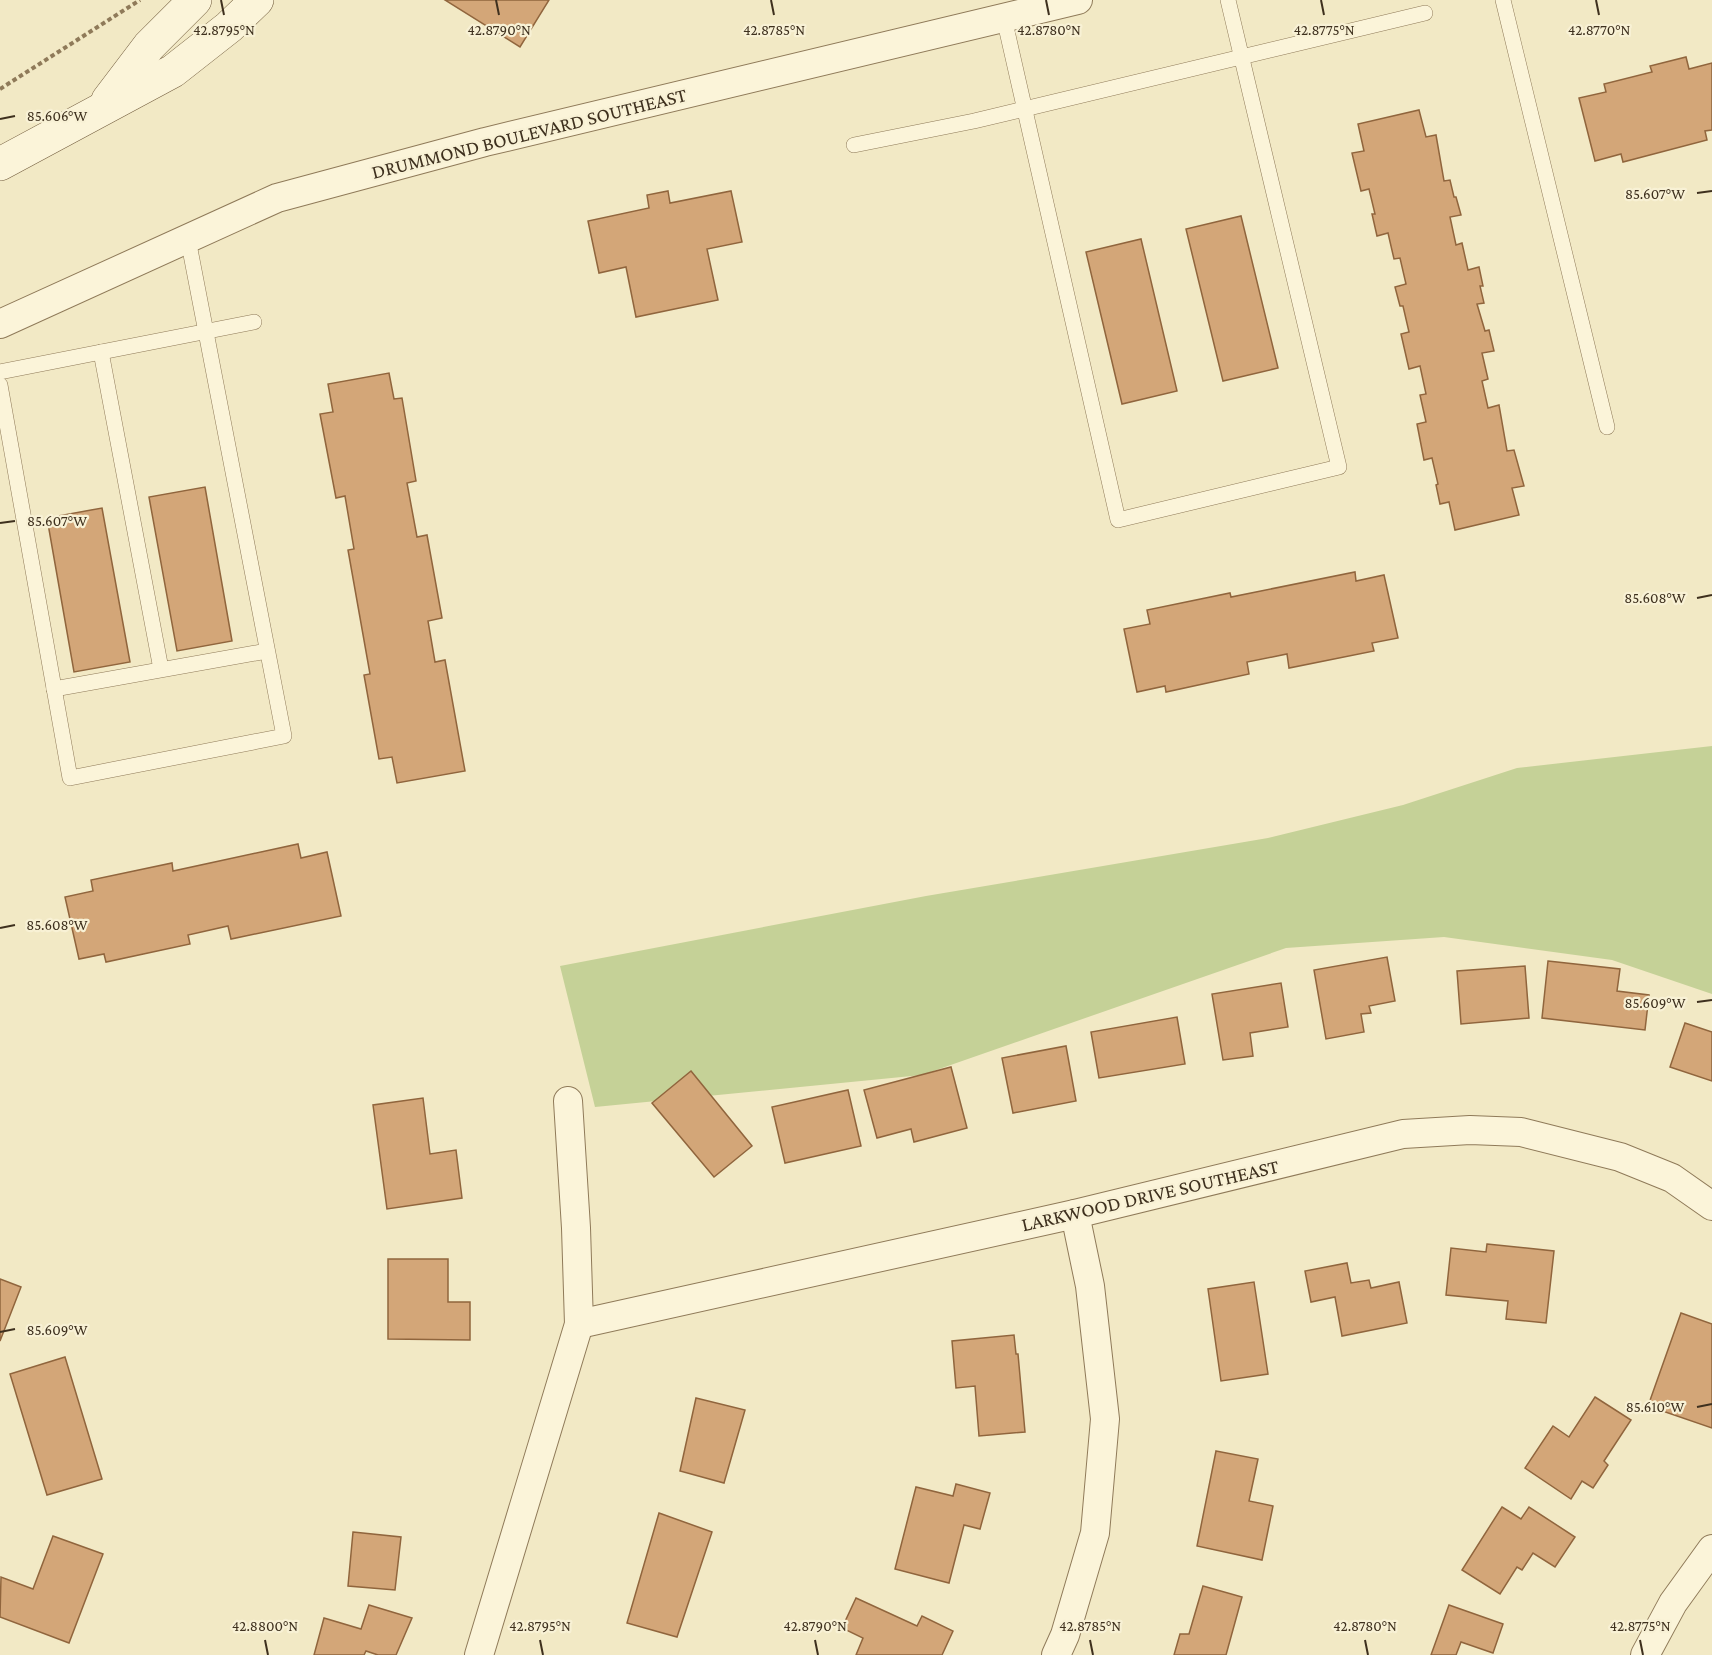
<svg xmlns="http://www.w3.org/2000/svg" width="1712" height="1655" font-family="'Crimson Pro',serif">
<style>
.green{fill:#c5d197}
.building{fill:#d3a678;stroke:#90653d;stroke-width:1.5}
.lines{fill:none;stroke-linecap:round;stroke-linejoin:round}
.service-casing{stroke:#8f7a59;stroke-width:16}
.minor-casing{stroke:#8f7a59;stroke-width:30}
.secondary-casing{stroke:#715b3c;stroke-width:34}
.path{stroke:#8f7a59;stroke-width:4;stroke-dasharray:4.5 3;stroke-linecap:butt}
.service{stroke:#fbf4d9;stroke-width:15}
.minor{stroke:#fbf4d9;stroke-width:28}
.secondary{stroke:#fbf4d9;stroke-width:33}
.ticks{fill:none;stroke:#3e301e;stroke-width:2}
.labels{text-anchor:middle;dominant-baseline:central;stroke-width:4.5;stroke-linejoin:round;paint-order:stroke}
.street-label{font-size:20px;fill:#3e301e;stroke:#f8f1d5}
.ticks-label{font-size:15px;text-anchor:middle;fill:#3e301e;stroke:#f8f1d5;stroke-width:4.5;stroke-linejoin:round;paint-order:stroke}
</style>
<rect width="100%" height="100%" fill="#f2e9c5"/>
<path class="green" d="M1712,746v248l-100,-34 -168,-23 -158,11 -364,127 -327,32 -35,-141 366,-70 342,-58 135,-33 114,-37z"/>
<g class="building">
<path d="M445,0h104l-29,47z"/>
<path d="M1686,57l3,12 23,-6v67l-7,1 2,9 -84,22 -2,-8 -26,7 -16,-63 27,-6 -2,-8 48,-12 -2,-6z"/>
<path d="M1419,110l7,27 10,-2 8,46 6,-1 4,17h2l5,18 -11,2 6,28 6,-2 6,27 11,-3 4,19h-3l4,17 -7,1 8,27 4,-1 5,21 -12,2 6,26 -6,2 6,27 11,-3 8,46 7,-1 10,36 -12,2 7,27 -64,15 -6,-28 -9,2 -4,-19 2,-1 -6,-26 -8,2 -7,-36 9,-2 -6,-27 6,-1 -6,-28 -11,3 -8,-35 8,-2 -6,-26h-3l-5,-19 11,-3 -6,-26 -6,1 -6,-26 -11,3 -5,-22h3l-6,-25 -8,2 -9,-38 12,-2 -6,-27z"/>
<path d="M668,191l2,12 61,-12 11,51 -35,7 11,51 -82,17 -10,-50 -27,6 -11,-52 61,-13 -2,-13z"/>
<path d="M1241,216l37,152 -55,13 -37,-152z"/>
<path d="M1141,239l36,152 -55,13 -36,-152z"/>
<path d="M389,373l5,26 8,-1 14,83 -9,2 10,54 10,-2 15,83 -14,3 7,41 10,-2 20,111 -68,12 -5,-26 -13,2 -15,-84 6,-1 -22,-124 6,-1 -9,-53 -9,2 -16,-84 13,-2 -5,-28z"/>
<path d="M205,487l27,154 -55,10 -28,-154z"/>
<path d="M102,508l28,154 -56,10 -27,-154z"/>
<path d="M1355,572l1,9 28,-6 14,63 -26,5 2,8 -85,17 -2,-14 -40,8 2,12 -83,18 -1,-6 -28,6 -13,-63 26,-5 -3,-14 83,-17 1,4z"/>
<path d="M298,844l3,14 26,-6 14,64 -110,23 -3,-13 -40,9 2,9 -84,18 -2,-8 -25,5 -14,-62 28,-6 -2,-11 81,-17 1,8z"/>
<path d="M1387,957l8,44 -26,5 2,7 -10,1 3,18 -38,7 -12,-69z"/>
<path d="M1548,961l72,8 -3,22 32,4 -4,35 -103,-12z"/>
<path d="M1525,966l4,52 -68,6 -4,-53z"/>
<path d="M1281,983l7,44 -38,6 3,23 -30,4 -11,-66z"/>
<path d="M1177,1017l8,47 -86,14 -8,-46z"/>
<path d="M1685,1023l27,9v49l-42,-14z"/>
<path d="M1066,1046l10,55 -63,12 -11,-55z"/>
<path d="M951,1067l16,61 -53,14 -3,-13 -34,9 -13,-48z"/>
<path d="M691,1071l61,75 -38,31 -62,-74z"/>
<path d="M848,1090l13,56 -76,17 -13,-56z"/>
<path d="M423,1098l7,56 26,-4 6,48 -75,11 -14,-104z"/>
<path d="M1487,1244l67,7 -8,72 -40,-4 2,-18 -62,-6 5,-47 35,4z"/>
<path d="M388,1259h60v43h22v38l-82,-1z"/>
<path d="M1347,1263l4,20 18,-3 2,8 28,-6 8,41 -65,13 -7,-39 -24,5 -6,-31z"/>
<path d="M0,1279l21,8 -21,54z"/>
<path d="M1254,1282l14,92 -47,7 -13,-92z"/>
<path d="M1681,1313l31,11v104l-64,-22z"/>
<path d="M1014,1335l2,19h2l7,78 -46,4 -4,-50 -19,2 -4,-47z"/>
<path d="M65,1357l37,122 -55,16 -37,-121z"/>
<path d="M1595,1397l36,23 -27,41 4,4 -15,23 -11,-7 -11,18 -46,-31 28,-42 16,11z"/>
<path d="M696,1398l49,12 -21,73 -44,-12z"/>
<path d="M1216,1451l42,8 -9,42 24,5 -11,54 -65,-14z"/>
<path d="M956,1484l34,9 -10,36 -16,-4 -15,58 -54,-14 21,-82 37,9z"/>
<path d="M1502,1507l19,12 8,-12 46,30 -20,30 -22,-14 -11,17 -5,-3 -17,27 -38,-24z"/>
<path d="M659,1513l53,19 -35,105 -50,-14z"/>
<path d="M353,1532l48,5 -6,53 -47,-4z"/>
<path d="M53,1536l50,18 -34,89 -69,-26 1,-40 32,12z"/>
<path d="M1203,1586l39,11 -16,58h-52l6,-21h9z"/>
<path d="M856,1598l61,28 5,-10 31,15 -11,24h-86l7,-17 -21,-10z"/>
<path d="M369,1605l43,13 -16,37h-18l-12,-4 -2,4h-50l10,-37 37,11z"/>
<path d="M1449,1605l54,19 -10,29 -32,-11 -5,13h-25z"/>
</g>
<g class="lines">
<g class="service-casing">
<g id="service">
<path d="M1503,0l104,427"/>
<path d="M1004,18l114,502 221,-53 -111,-467"/>
<path d="M854,145l120,-24 451,-108"/>
<path d="M101,352l60,317"/>
<path d="M0,372l254,-50"/>
<path d="M0,385l70,393 214,-42 -96,-497"/>
<path d="M54,689l213,-38"/>
</g>
</g>
<g class="minor-casing">
<g id="minor">
<path d="M0,324l277,-126 208,-56 593,-142"/>
<path d="M579,1324l496,-110 328,-80 67,-4 51,2 99,25 52,21 40,28"/>
<path d="M479,1655l100,-331 -3,-96 -8,-127"/>
<path d="M1056,1655l9,-20 30,-102 10,-114 -15,-133 -15,-72"/>
<path d="M1645,1655l28,-52 39,-54"/>
</g>
</g>
<g class="secondary-casing">
<g id="secondary">
<path d="M108,100l41,-54 46,-46"/>
<path d="M0,164l173,-93 56,-44 28,-27"/>
</g>
</g>
<path class="path" d="M0,89l140,-89"/>
<use href="#service" class="service"/>
<use href="#minor" class="minor"/>
<use href="#secondary" class="secondary"/>
</g>
<path class="ticks" d="M221,0l3,15M496,0l3,15M771,0l3,15M1046,0l3,15M1321,0l3,15M1596,0l3,15M0,119l15,-3M1697,193l15,-2M0,523l15,-2M1697,598l15,-3M0,928l15,-3M1697,1002l15,-2M0,1332l15,-3M1697,1407l15,-3M265,1640l3,15M540,1640l3,15M815,1640l3,15M1090,1640l3,15M1365,1640l3,15M1640,1640l3,15"/>
<g class="labels">
<g class="street-label">
<text transform="translate(529 133) rotate(-14)">DRUMMOND BOULEVARD SOUTHEAST</text>
<text transform="translate(1150 1195) rotate(-13)">LARKWOOD DRIVE SOUTHEAST</text>
</g>
</g>
<g class="ticks-label">
<text x="224" y="35">42.8795°N</text>
<text x="499" y="35">42.8790°N</text>
<text x="774" y="35">42.8785°N</text>
<text x="1049" y="35">42.8780°N</text>
<text x="1324" y="35">42.8775°N</text>
<text x="1599" y="35">42.8770°N</text>
<text x="57" y="121">85.606°W</text>
<text x="1655" y="199">85.607°W</text>
<text x="57" y="526">85.607°W</text>
<text x="1655" y="603">85.608°W</text>
<text x="57" y="930">85.608°W</text>
<text x="1655" y="1008">85.609°W</text>
<text x="57" y="1335">85.609°W</text>
<text x="1655" y="1412">85.610°W</text>
<text x="265" y="1631">42.8800°N</text>
<text x="540" y="1631">42.8795°N</text>
<text x="815" y="1631">42.8790°N</text>
<text x="1090" y="1631">42.8785°N</text>
<text x="1365" y="1631">42.8780°N</text>
<text x="1640" y="1631">42.8775°N</text>
</g>
</svg>
